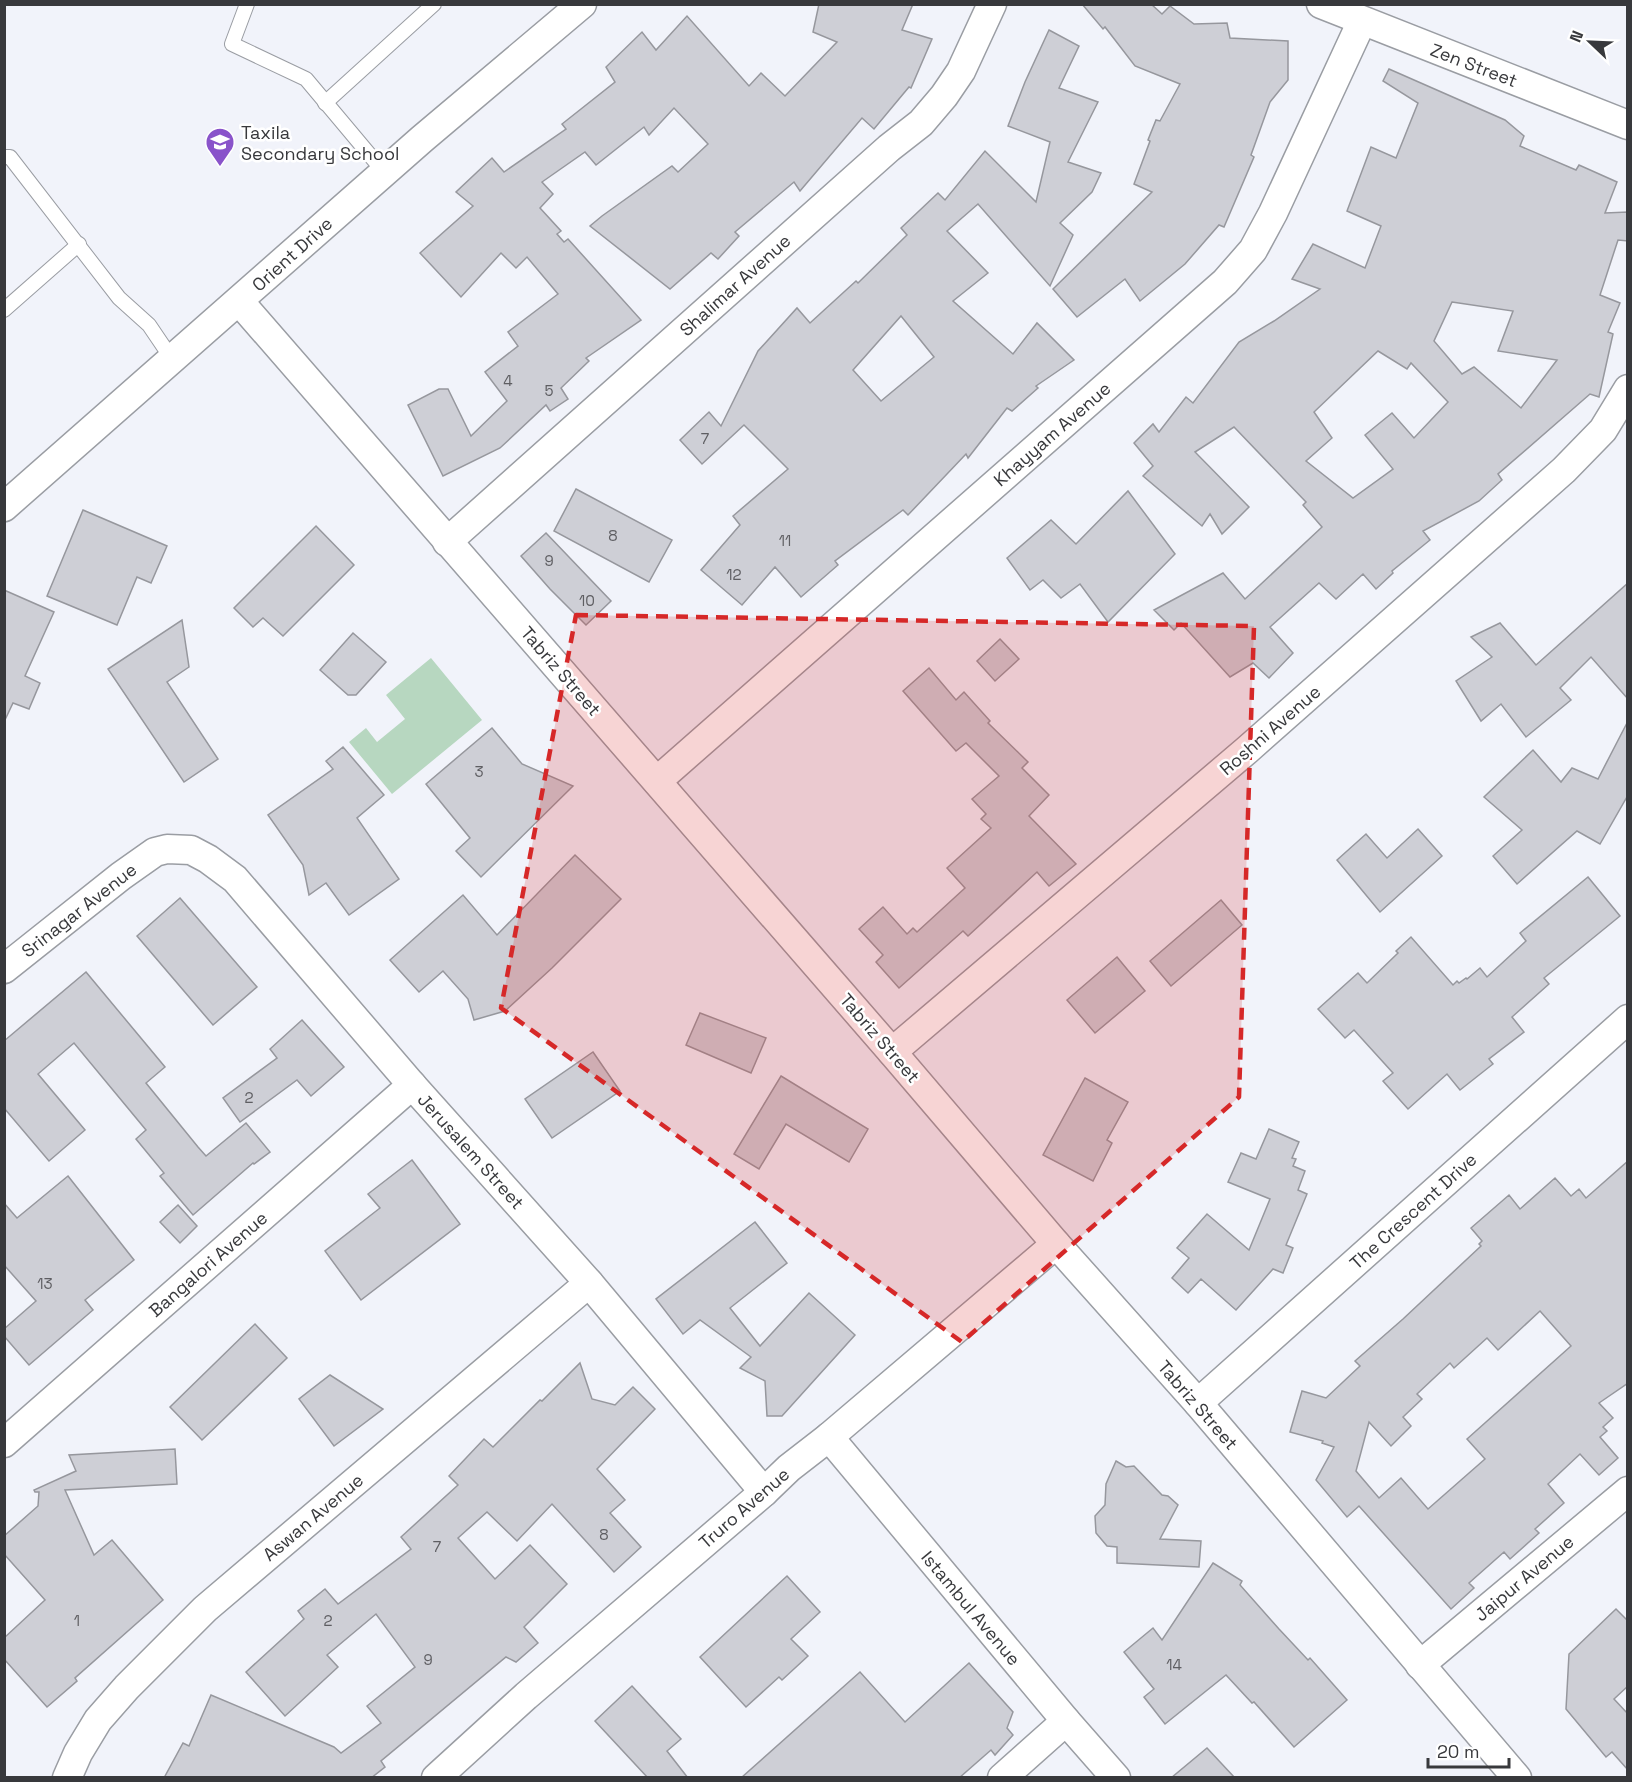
<svg xmlns="http://www.w3.org/2000/svg" width="1632" height="1782" font-family="'Space Grotesk',sans-serif">
<style>
.green{fill:#b7d7c0}
.building{fill:#cecfd6;stroke:#96979d;stroke-width:1.5;fill-rule:evenodd}
.lines{fill:none;stroke-linecap:round;stroke-linejoin:round}
.lane-casing{stroke:#9a9da3;stroke-width:16}
.street-casing{stroke:#9a9da3;stroke-width:31}
.lane{stroke:#fff;stroke-width:14}
.street{stroke:#fff;stroke-width:28}
.marked{fill:#d62828;fill-opacity:0.2;stroke:#d62828;stroke-width:4.5;stroke-dasharray:12 8;stroke-linejoin:round}
.labels{text-anchor:middle;dominant-baseline:central;stroke-width:5;stroke-linejoin:round;paint-order:stroke}
.number-label{font-size:15px;fill:#5e5e62}
.street-label{font-size:18px;fill:#38393c;stroke:#fff}
.poi-label{font-size:18px;fill:#38393c;stroke:#fff;text-anchor:start}
</style>
<rect width="100%" height="100%" fill="#f1f3fa"/>
<path class="green" d="M431,658l51,62 -90,74 -43,-52 17,-14 11,14 28,-23 -19,-24z"/>
<g class="building">
<path d="M819,4h94l-11,26 30,9 -21,49 -2,-1 -35,42 -12,-11 -62,73 -6,-9 -59,50 4,4 -21,23 -7,-6 -41,36 -80,-63 12,-10 70,-50 6,6 30,-28 -34,-36 -25,27 -5,-8 -48,38 -11,-13 -43,30 11,12 -13,14 21,23 -4,3 7,8 4,-3 73,81 -55,38 3,3 -28,27 7,11 -18,12 -4,-6 -46,43 -57,28 -35,-71 31,-16h9l23,47 36,-35 -22,-29 33,-26 -10,-14 50,-38 -31,-37 -11,11 -15,-15 -40,44 -41,-44 53,-47 -17,-14 36,-34 12,14 62,-43 -4,-5 53,-42 -9,-15 36,-35 14,18 31,-34 62,70 12,-13 24,23 52,-54 -24,-10z"/>
<path d="M1082,4h69l11,10 8,-8 24,18 33,-1 3,15 58,3v39l-18,22 -19,53 3,2 -30,70 -5,-2 -34,39 -45,37 -15,-22 -48,38 -24,-28 99,-97 -18,-8 16,-43 -2,-1 8,-20 4,1 20,-37 -45,-18 -30,-39 -2,2z"/>
<path d="M1049,30l30,16 -20,42 39,14 -30,60 33,11 -9,19 -32,31 13,12 -23,51 -72,-82 -31,27 41,42 -35,28 60,53 24,-31 37,37 -38,26 2,2 -26,23 -5,-3 -39,50 -2,-4 -58,61 -5,-5 -68,51 3,4 -37,32 -26,-30 -33,38 -41,-35 39,-45 -7,-9 55,-47 -44,-44 -42,39 -22,-24 29,-28 12,14 37,-75 39,-43 13,15 46,-42 2,2 49,-48 -6,-7 37,-35 7,7 40,-49 51,51 14,-60 -42,-16 17,-44zM901,316l33,41 -53,44 -28,-31z"/>
<path d="M1389,69l116,51 19,16 -4,10 56,24 3,-5 38,17 -12,31 23,-1v29l-10,-1 -18,55 20,8 -12,29 5,2 -14,63 -9,-3 -92,80 4,6 -23,21 -56,30 7,9 -38,31 1,2 -17,16 -13,-15 -27,25 -17,-16 -49,44 23,26 -24,25 -16,-15 -23,14 -49,-54 -7,7 -20,-20 69,-37 22,26 77,-72 -19,-22 3,-3 -72,-75 -39,25 54,55 -27,27 -12,-20 -8,12 -59,-50 10,-10 -19,-23 19,-19 6,8 27,-35 7,6 46,-61 35,-21 46,-32 -28,-10 21,-35 52,24 16,-42 -34,-15 24,-64 25,11 22,-55 -35,-22zM1452,302l61,9 -15,40 59,9 -36,48 -47,-41 -12,7 -28,-33zM1378,351l29,18 4,-6 37,39 -34,36 -22,-25 -27,22 28,34 -40,29 -47,-37 26,-23 -18,-26z"/>
<path d="M576,489l96,51 -23,42 -95,-51z"/>
<path d="M1128,491l47,63 -67,68 -28,-38 -19,14 -18,-18 -13,10 -23,-32 44,-38 25,24z"/>
<path d="M83,510l84,36 -16,37 -14,-6 -20,48 -70,-29z"/>
<path d="M316,526l38,39 -71,71 -20,-18 -10,9 -19,-19z"/>
<path d="M546,533l65,68 -25,24 -36,-36 -29,-33z"/>
<path d="M1628,583v116l-37,-42 -31,31 11,12 -45,37 -25,-33 -20,17 -25,-40 36,-24 -21,-20 29,-14 36,42z"/>
<path d="M4,590l50,22 -29,64 15,7 -11,26 -16,-6 -9,19z"/>
<path d="M182,620l7,47 -22,15 51,77 -34,23 -76,-113z"/>
<path d="M353,633l33,29 -30,33h-8l-28,-25z"/>
<path d="M1000,639l19,20 -24,22 -18,-20z"/>
<path d="M929,668l27,32 8,-8 26,29 -2,2 40,39 -6,6 27,27 -20,21 47,48 -27,22 -12,-14 -69,64 -5,-5 -64,57 -23,-26 7,-7 -24,-26 24,-22 24,27 6,-6 4,4 48,-44 -18,-20 44,-40 -10,-9 5,-5 -14,-15 27,-23 -33,-33 -10,8 -53,-60z"/>
<path d="M1628,721v74l-28,49 -23,-13 -60,53 -24,-28 29,-26 -38,-33 49,-47 28,32 11,-14 26,11z"/>
<path d="M492,728l30,36 51,22 -92,91 -25,-26 14,-13 -44,-54z"/>
<path d="M343,747l41,48 -27,23 42,61 -50,36 -23,-32 -17,12 -6,-30 -35,-50 65,-46 -7,-8z"/>
<path d="M1418,829l24,27 -62,56 -43,-52 29,-26 21,24z"/>
<path d="M575,855l46,44 -69,69 -47,43 -31,9 -6,-21 -25,-28 -24,21 -29,-32 73,-65 34,40z"/>
<path d="M1588,877l32,39 -76,62 5,6 -37,33 12,15 -35,27 4,5 -33,26 -13,-16 -39,35 -25,-28 10,-8 -39,-43 -9,8 -27,-29 40,-36 9,10 31,-30 -2,-2 15,-14 42,48 4,-4 2,2 7,-5 1,1 13,-11 7,9 39,-36 -6,-8z"/>
<path d="M180,898l77,89 -44,38 -76,-89z"/>
<path d="M1221,900l21,25 -71,61 -21,-25z"/>
<path d="M1117,957l28,34 -50,42 -28,-33z"/>
<path d="M86,972l79,95 -19,16 52,64 8,9 40,-33 24,29 -16,12 -1,-1 -60,52 -33,-39 4,-3 -28,-34 10,-9 -72,-87 -36,31 47,56 -36,31 -45,-53v-67z"/>
<path d="M700,1013l66,25 -15,35 -65,-28z"/>
<path d="M302,1020l42,47 -33,29 -14,-16 -57,42 -17,-24 54,-40 -7,-9z"/>
<path d="M593,1052l27,39 -68,47 -27,-39z"/>
<path d="M781,1076l87,53 -19,33 -63,-38 -27,45 -25,-15z"/>
<path d="M1085,1078l43,24 -21,38 5,3 -19,38 -50,-26z"/>
<path d="M1269,1129l30,13 -7,16 4,1 -3,7 12,5 -7,19 9,4 -21,51 7,3 -10,25 -10,-4 -37,41 -35,-31 -13,14 -16,-15 17,-20 -12,-10 30,-34 42,36 21,-51 -42,-17 13,-29 15,6z"/>
<path d="M412,1160l48,64 -99,76 -36,-49 55,-43 -12,-14z"/>
<path d="M1628,1161v222l-29,20 14,15 -10,9 4,4 -7,6 18,21 -19,17 -19,-21 -32,30 16,19 -29,26 4,4 -29,26 -6,-7 -35,31 5,5 -23,21 -92,-103 -12,11 -31,-37 18,-33 -12,-4 1,-2 -33,-9 12,-41 24,7 34,-32 -5,-5 48,-42 78,-73 -2,-2 3,-3 -11,-13 38,-33 11,14 35,-31 16,18 8,-7 7,9zM1540,1311l31,35 -104,93 18,20 -57,50 -27,-31 -22,20 -23,-27 13,-49 22,24 20,-20 -8,-9 19,-18 -5,-5 33,-31 4,5 33,-30 11,12z"/>
<path d="M68,1176l66,84 -49,40 8,10 -64,55 -25,-29v-7l32,-28 -32,-36v-62l13,15z"/>
<path d="M178,1205l19,21 -17,17 -20,-21z"/>
<path d="M755,1222l32,41 -57,45 30,38 49,-53 46,42 -73,81h-15l-2,-35 -25,-13 11,-11 -51,-37 -17,14 -27,-35z"/>
<path d="M255,1324l32,34 -85,82 -32,-33z"/>
<path d="M580,1363l12,36 23,6 18,-18 22,22 -58,60 28,31 -15,13 31,34 -27,25 -62,-68 -35,37 -30,-29 -29,26 37,41 35,-34 37,39 -43,43 14,16 -22,19 -10,-5 -125,104 4,6 -14,11h-207l19,-35 6,3 22,-51 123,52 7,6 40,-30 -14,-17 48,-39 -39,-53 -49,41 11,12 -53,49 -39,-44 58,-53 -6,-8 27,-22 13,15 73,-55 -10,-12 57,-52 -9,-9 35,-37 9,8 47,-47 2,1z"/>
<path d="M330,1375l53,34 -49,37 -35,-47z"/>
<path d="M175,1449l2,35 -112,6 29,65 18,-15 51,60 -88,78 2,3 -30,26 -43,-48v-21l41,-38 -41,-46v-18l34,-30 1,-14h-4l-1,-2 42,-19 -7,-16z"/>
<path d="M1116,1461l10,6 8,-1 28,29 6,1 10,9 -18,34 41,2 -2,26 -82,-4v-16l-10,-1 -11,-13 -1,-17 10,-11 1,-21z"/>
<path d="M1213,1563l29,18 -2,4 39,44 29,31 2,-2 37,42 -53,47 -40,-45 -2,1 -26,-28 -61,49 -21,-27 10,-8 -30,-37 29,-24 9,12z"/>
<path d="M787,1576l33,36 -29,27 17,17 -26,24 -3,-3 -33,30 -46,-50z"/>
<path d="M1616,1609l12,12v65l-14,13 14,15v56l-16,-18 -6,5 -40,-48 3,-55z"/>
<path d="M969,1663l44,49 -6,16 6,7 -18,20 -4,-5 -32,28h-218l119,-106 45,50z"/>
<path d="M632,1686l49,53 -14,12 21,27h-40l-53,-57z"/>
<path d="M1207,1748l28,30h-64z"/>
</g>
<g class="lines">
<g class="lane-casing">
<g id="lane">
<path d="M247,4l-15,40 74,35 78,93"/>
<path d="M325,103l109,-99"/>
<path d="M4,157h6l109,141 30,27 23,34"/>
<path d="M4,310l75,-66"/>
</g>
</g>
<g class="street-casing">
<g id="street">
<path d="M1321,4l307,121"/>
<path d="M239,301l653,751 164,192 142,159 319,375"/>
<path d="M4,507l418,-368 160,-135"/>
<path d="M447,542l442,-394 32,-25 23,-27 17,-25 31,-67"/>
<path d="M657,781l568,-499 28,-32 20,-37 89,-192"/>
<path d="M4,969l117,-93 34,-24 12,-3 24,1 17,9 27,20 177,206 177,198 175,209"/>
<path d="M892,1052l355,-302 317,-280 39,-40 25,-41"/>
<path d="M1198,1403l430,-384"/>
<path d="M829,1437l237,284 50,57"/>
<path d="M4,1443l408,-358"/>
<path d="M1420,1665l208,-174"/>
<path d="M67,1778l11,-25 20,-33 29,-33 78,-78 384,-326"/>
<path d="M436,1778l90,-82 238,-204 25,-24 40,-31 227,-193"/>
<path d="M1002,1778l64,-57"/>
</g>
</g>
<use href="#lane" class="lane"/>
<use href="#street" class="street"/>
</g>
<path class="marked" d="M576,615l678,11 -15,471 -277,245 -461,-334z"/>
<defs>
<g id="school-pin" transform="scale(1.5)"><path d="M0 17L-7.5 6A9.5 9.5 0 1 1 7.5 6Z" fill="#8953ca" stroke="#fff"/><path d="M0-5L7-2L0 1L-7-2ZM-4 1L0 2.5L4 1V4Q0 6-4 4Z" fill="#fff"/></g>
</defs>
<g fill-rule="evenodd">
<use href="#school-pin" x="220" y="142"/>
</g>
<g class="labels">
<g class="number-label">
<text x="508" y="380">4</text>
<text x="549" y="390">5</text>
<text x="705" y="438">7</text>
<text x="613" y="535">8</text>
<text x="785" y="540">11</text>
<text x="549" y="560">9</text>
<text x="734" y="574">12</text>
<text x="587" y="600">10</text>
<text x="479" y="771">3</text>
<text x="249" y="1097">2</text>
<text x="45" y="1283">13</text>
<text x="604" y="1534">8</text>
<text x="437" y="1546">7</text>
<text x="77" y="1620">1</text>
<text x="328" y="1620">2</text>
<text x="428" y="1659">9</text>
<text x="1174" y="1664">14</text>
</g>
<g class="street-label">
<text transform="translate(1474 65) rotate(21)">Zen Street</text>
<text transform="translate(292 254) rotate(-42)">Orient Drive</text>
<text transform="translate(735 285) rotate(-42)">Shalimar Avenue</text>
<text transform="translate(1052 434) rotate(-41)">Khayyam Avenue</text>
<text transform="translate(561 671) rotate(49)">Tabriz Street</text>
<text transform="translate(1270 730) rotate(-41)">Roshni Avenue</text>
<text transform="translate(79 910) rotate(-38)">Srinagar Avenue</text>
<text transform="translate(880 1038) rotate(49)">Tabriz Street</text>
<text transform="translate(471 1151) rotate(48)">Jerusalem Street</text>
<text transform="translate(1413 1211) rotate(-42)">The Crescent Drive</text>
<text transform="translate(208 1264) rotate(-41)">Bangalori Avenue</text>
<text transform="translate(1198 1405) rotate(49)">Tabriz Street</text>
<text transform="translate(744 1508) rotate(-41)">Truro Avenue</text>
<text transform="translate(313 1517) rotate(-40)">Aswan Avenue</text>
<text transform="translate(1524 1578) rotate(-40)">Jaipur Avenue</text>
<text transform="translate(971 1608) rotate(50)">Istambul Avenue</text>
</g>
<g class="poi-label">
<text x="241" y="132">Taxila<tspan x="241" dy="21">Secondary School</tspan></text>
</g>
</g>
<rect width="1632" height="1782" fill="none" stroke="#38393c" stroke-width="12"/>
<g transform="translate(1590 42) rotate(293)" stroke="#ffffff" stroke-width="4.5" paint-order="stroke">
<path d="M0-4.5L10 22L0 15L-10 22Z" fill="#38393c"/>
<text y="-9" font-size="16" font-weight="bold" text-anchor="middle" fill="#38393c">N</text>
</g>
<path d="M1428 1758v9h81v-9" fill="none" stroke="#38393c" stroke-width="3"/>
<text x="1437" y="1758" font-size="18" fill="#38393c" stroke="#ffffff" stroke-width="4.5" paint-order="stroke">20 m</text>
</svg>
